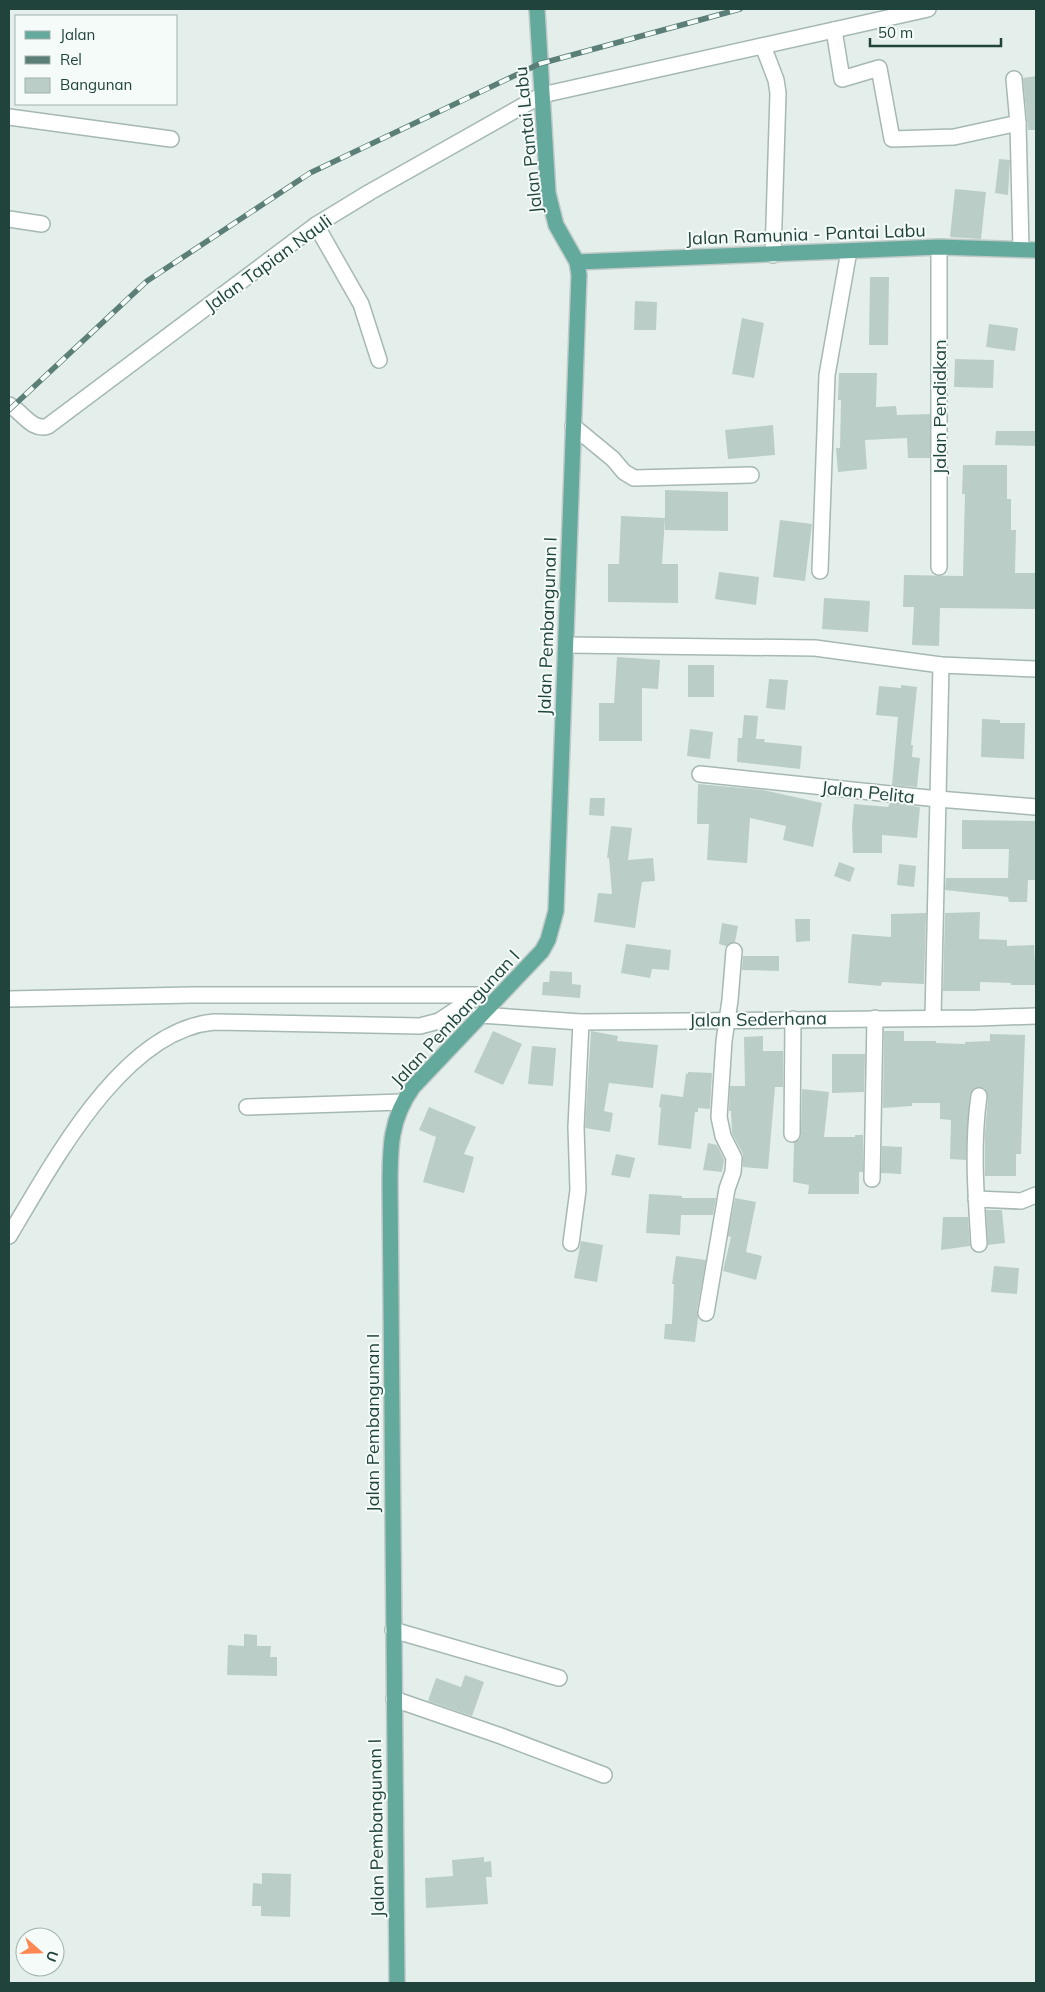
<svg xmlns="http://www.w3.org/2000/svg" width="1045" height="1992" font-family="Mulish,sans-serif">
<style>
.building{fill:#bbcdc7}
.lines{fill:none;stroke-linecap:round;stroke-linejoin:round}
.minor-casing{stroke:#a5b8b3;stroke-width:18}
.major-casing{stroke:#c1cac8;stroke-width:18}
.minor{stroke:#fff;stroke-width:15}
.major{stroke:#63aa9c;stroke-width:15}
.rail-casing{stroke:#5b7f77;stroke-width:5.5}
.rail{stroke:#f5fbf8;stroke-width:4;stroke-dasharray:11;stroke-linecap:butt}
.labels{text-anchor:middle;dominant-baseline:central;stroke-width:4;stroke-linejoin:round;paint-order:stroke}
.street-label{font-size:18px;fill:#20433c;stroke:#f5fbf8}
</style>
<rect width="100%" height="100%" fill="#e4efeb"/>
<g class="building">
<path d="M1036,76v54h-8l-5,-52z"/>
<path d="M999,159l11,1 -2,35 -13,-2z"/>
<path d="M955,189l31,3 -5,47 -31,-2z"/>
<path d="M870,277h19l-1,68h-19z"/>
<path d="M635,301l22,1 -1,28h-22z"/>
<path d="M742,318l22,5 -10,55 -22,-4z"/>
<path d="M989,324l29,4 -3,23 -29,-4z"/>
<path d="M955,359l39,1 -1,28 -39,-1z"/>
<path d="M839,373h38l-1,34 20,-1 1,9 33,-1v44h-22l-1,-20 -42,2 2,29 -29,3 -2,-24h4l1,-48h-3z"/>
<path d="M773,425l2,30 -47,4 -3,-29z"/>
<path d="M996,431h40v15l-41,-1z"/>
<path d="M963,465h44v34h4v31h5l-1,43h21v36l-96,-1 -1,38 -27,-1 2,-38h-11l1,-32 59,1 2,-82h-3z"/>
<path d="M665,490l63,2v39l-63,-1z"/>
<path d="M621,516l44,2 -3,46h16v39l-70,-1v-38h11z"/>
<path d="M780,520l32,4 -7,57 -32,-4z"/>
<path d="M719,572l40,5 -3,28 -41,-6z"/>
<path d="M824,598l46,3 -2,31 -46,-3z"/>
<path d="M617,657l43,3 -2,29 -16,-1v53h-43v-38h15z"/>
<rect x="688" y="665" width="26" height="32"/>
<path d="M769,679l19,1 -3,30 -19,-2z"/>
<path d="M901,685l16,2 -6,58h2l-1,12 8,1 -3,29 -25,-2 6,-68 -22,-2 3,-29 22,2z"/>
<path d="M744,715l14,1 -2,23h9l-1,3 38,4 -2,23 -63,-7 1,-24h4z"/>
<path d="M982,719l18,1v3h25l-1,36 -43,-2z"/>
<path d="M690,729l23,3 -3,27 -23,-3z"/>
<path d="M698,784l65,6 59,13 -9,44 -30,-7 3,-14 -36,-8 -3,45 -40,-3 2,-36h-12z"/>
<path d="M590,798h15l-1,18 -15,-1z"/>
<path d="M890,803l30,4 -3,31 -35,-3v18h-29l-1,-27 2,-22 34,3z"/>
<path d="M962,820l74,1v59h-8l-1,22h-18l-1,-5 -63,-7 1,-12h62l1,-29h-47z"/>
<path d="M611,826l21,2 -4,32 25,-2 2,23 -13,1 -7,46 -41,-6 4,-29 14,1 -3,-36h-2z"/>
<path d="M839,862l16,6 -5,14 -16,-6z"/>
<path d="M899,864l17,2 -2,21 -17,-2z"/>
<path d="M980,912l-1,27 28,1v6l27,-1 2,40h-25v-2l-31,-1v9h-37l2,-78z"/>
<path d="M926,913l-2,71 -42,-2 -1,4 -33,-3 4,-49 39,3v-23z"/>
<path d="M795,919h15v22l-14,1z"/>
<path d="M722,923l16,3 -3,16 -9,4 -7,-2z"/>
<path d="M626,944l45,6 -2,20 -17,-1 -2,9 -29,-5z"/>
<path d="M743,956h36v15l-37,-1z"/>
<path d="M550,971l22,1v12l9,1 -1,13 -38,-3 1,-13h6z"/>
<path d="M493,1031l29,13 -19,41 -29,-13z"/>
<path d="M591,1031l27,5 -1,5 41,4 -5,43 -44,-5 -5,28 9,2 -3,19 -25,-4z"/>
<path d="M884,1031h20v10h32v2l29,1v-2l25,-1v-7l35,1 -4,119h-5v22h-31v-43l3,-36 -4,-9h-9l-5,7 -4,65 -16,-1 1,-39 -11,-1v-16h-28v3l-29,2z"/>
<path d="M763,1036v15h20v36h-8l-7,82 -25,-2v-13l-11,-21 -1,-22h-2l1,-25h15l-1,-49z"/>
<path d="M532,1046l24,2 -3,38 -25,-2z"/>
<path d="M832,1054h33l-1,38 -32,1z"/>
<path d="M688,1072l24,1 -2,36 -12,-1v4h-3l-4,37 -33,-4 3,-37 -2,-1 2,-13 22,3 3,-24 2,1z"/>
<path d="M802,1089l27,3 -5,45h31v-2h8v37h-4v22h-51l1,-9 -16,-3 1,-39 6,-4 1,-5z"/>
<path d="M429,1107l47,20 -12,27 10,3 -10,36 -41,-11 13,-45 -17,-7z"/>
<path d="M708,1143l9,2 7,15 -2,12 -19,-2z"/>
<path d="M882,1146l20,1 -1,27 -20,-1z"/>
<path d="M616,1154l19,4 -5,20 -19,-3z"/>
<path d="M649,1194l33,2v2h34l-3,17h-32l-1,20 -34,-2z"/>
<path d="M735,1198l21,4 -10,50 16,4 -6,24 -33,-9 8,-34 -3,-1z"/>
<path d="M986,1210h16l3,33 -17,2z"/>
<path d="M943,1217h25l2,29 -29,4z"/>
<path d="M581,1241l22,4 -6,37 -23,-4z"/>
<path d="M676,1256l30,4 -9,51 1,7 -3,24 -31,-3 1,-15h7l2,-40h-2z"/>
<path d="M994,1266l25,2 -2,26 -26,-2z"/>
<path d="M244,1634l13,1v11h14l-1,11h7v19l-50,-1 1,-30 16,1z"/>
<path d="M465,1675l19,7 -12,34 -44,-15 8,-23 25,9z"/>
<path d="M484,1857v5l7,-1 1,16h-6l2,27 -62,4 -1,-30 28,-2 -1,-16z"/>
<path d="M262,1873l29,1 -1,43 -29,-1v-10h-9l1,-23 9,1z"/>
</g>
<g class="lines">
<g class="minor-casing">
<g id="minor">
<path d="M834,30l8,49 37,-11 13,71 62,-2 64,-14"/>
<path d="M763,46l13,34 2,13 -5,162"/>
<path d="M1014,79l4,44 3,126"/>
<path d="M9,117l162,22"/>
<path d="M9,219l33,5"/>
<path d="M316,225l45,79 18,56"/>
<path d="M9,405c13,6 23,27 39,21l268,-201 54,-33 172,-97 386,-86"/>
<path d="M573,426l40,33 11,13 10,6 117,-3"/>
<path d="M939,567v-320"/>
<path d="M820,571l7,-196 22,-124"/>
<path d="M566,645l249,3 126,17 95,4"/>
<path d="M700,774l238,25 98,8"/>
<path d="M9,999l182,-4h288"/>
<path d="M480,1015l101,7 396,-4 59,-2"/>
<path d="M933,1017l8,-352"/>
<path d="M247,1107l155,-5"/>
<path d="M792,1134l1,-115"/>
<path d="M872,1179l3,-161"/>
<path d="M976,1199l45,2 15,-6"/>
<path d="M9,1236c43,-71 113,-206 205,-214l206,4 19,-5 39,-26"/>
<path d="M571,1243l7,-53 -2,-63 5,-105"/>
<path d="M979,1244c-3,-48 -7,-100 0,-148"/>
<path d="M706,1313l21,-124 6,-17 1,-14 -11,-22 -4,-19 5,-76 6,-41 4,-49"/>
<path d="M393,1630l166,48"/>
<path d="M394,1699l107,37 103,39"/>
</g>
</g>
<g class="major-casing">
<g id="major">
<path d="M577,262l362,-15 97,3"/>
<path d="M397,1983l-7,-798c0,-37 0,-66 23,-98l129,-136 6,-11 8,-29 23,-636 -2,-13 -21,-37 -8,-32 -11,-184"/>
</g>
</g>
<use href="#minor" class="minor"/>
<use href="#major" class="major"/>
<g class="rail-casing">
<path id="rail" d="M9,410l138,-129 163,-108 229,-109 201,-55"/>
</g>
<use href="#rail" class="rail"/>
</g>
<g class="labels">
<g class="street-label">
<text transform="translate(528 140) rotate(-96)">Jalan Pantai Labu</text>
<text transform="translate(806 234) rotate(-2)">Jalan Ramunia - Pantai Labu</text>
<text transform="translate(268 263) rotate(-36)">Jalan Tapian Nauli</text>
<text transform="translate(939 407) rotate(-90)">Jalan Pendidkan</text>
<text transform="translate(547 626) rotate(-88)">Jalan Pembangunan I</text>
<text transform="translate(868 792) rotate(6)">Jalan Pelita</text>
<text transform="translate(455 1018) rotate(-47)">Jalan Pembangunan I</text>
<text transform="translate(758 1019) rotate(-1)">Jalan Sederhana</text>
<text transform="translate(372 1423) rotate(-90)">Jalan Pembangunan I</text>
<text transform="translate(376 1828) rotate(-91)">Jalan Pembangunan I</text>
</g>
</g>
<rect width="1045" height="1992" fill="none" stroke="#20433c" stroke-width="20"/>
<rect x="15" y="15" width="162" height="90" fill="#f5fbf8" stroke="#a0b1ad"/>
<rect x="25" y="31" width="25" height="8" fill="#63aa9c" stroke="#a0b1ad"/>
<text x="60" y="40" font-size="15" fill="#20433c">Jalan</text>
<rect x="25" y="56" width="25" height="8" fill="#5b7f77" stroke="#a0b1ad"/>
<text x="60" y="65" font-size="15" fill="#20433c">Rel</text>
<rect x="25" y="78" width="25" height="15" fill="#bbcdc7" stroke="#a0b1ad"/>
<text x="60" y="90" font-size="15" fill="#20433c">Bangunan</text>
<g transform="translate(40 1952) rotate(110)"><circle r="24" fill="#f5fbf8" stroke="#a0b1ad"/>
<path d="M0-4L9 19L0 12L-9 19Z" fill="#ff8752"/>
<text y="-8" font-size="14" font-weight="bold" text-anchor="middle" fill="#20433c">U</text>
</g>
<path d="M870 38v8h131v-8" fill="none" stroke="#20433c" stroke-width="2.5"/>
<text x="878" y="38" font-size="15" fill="#20433c" stroke="#f5fbf8" stroke-width="4" paint-order="stroke">50 m</text>
</svg>
